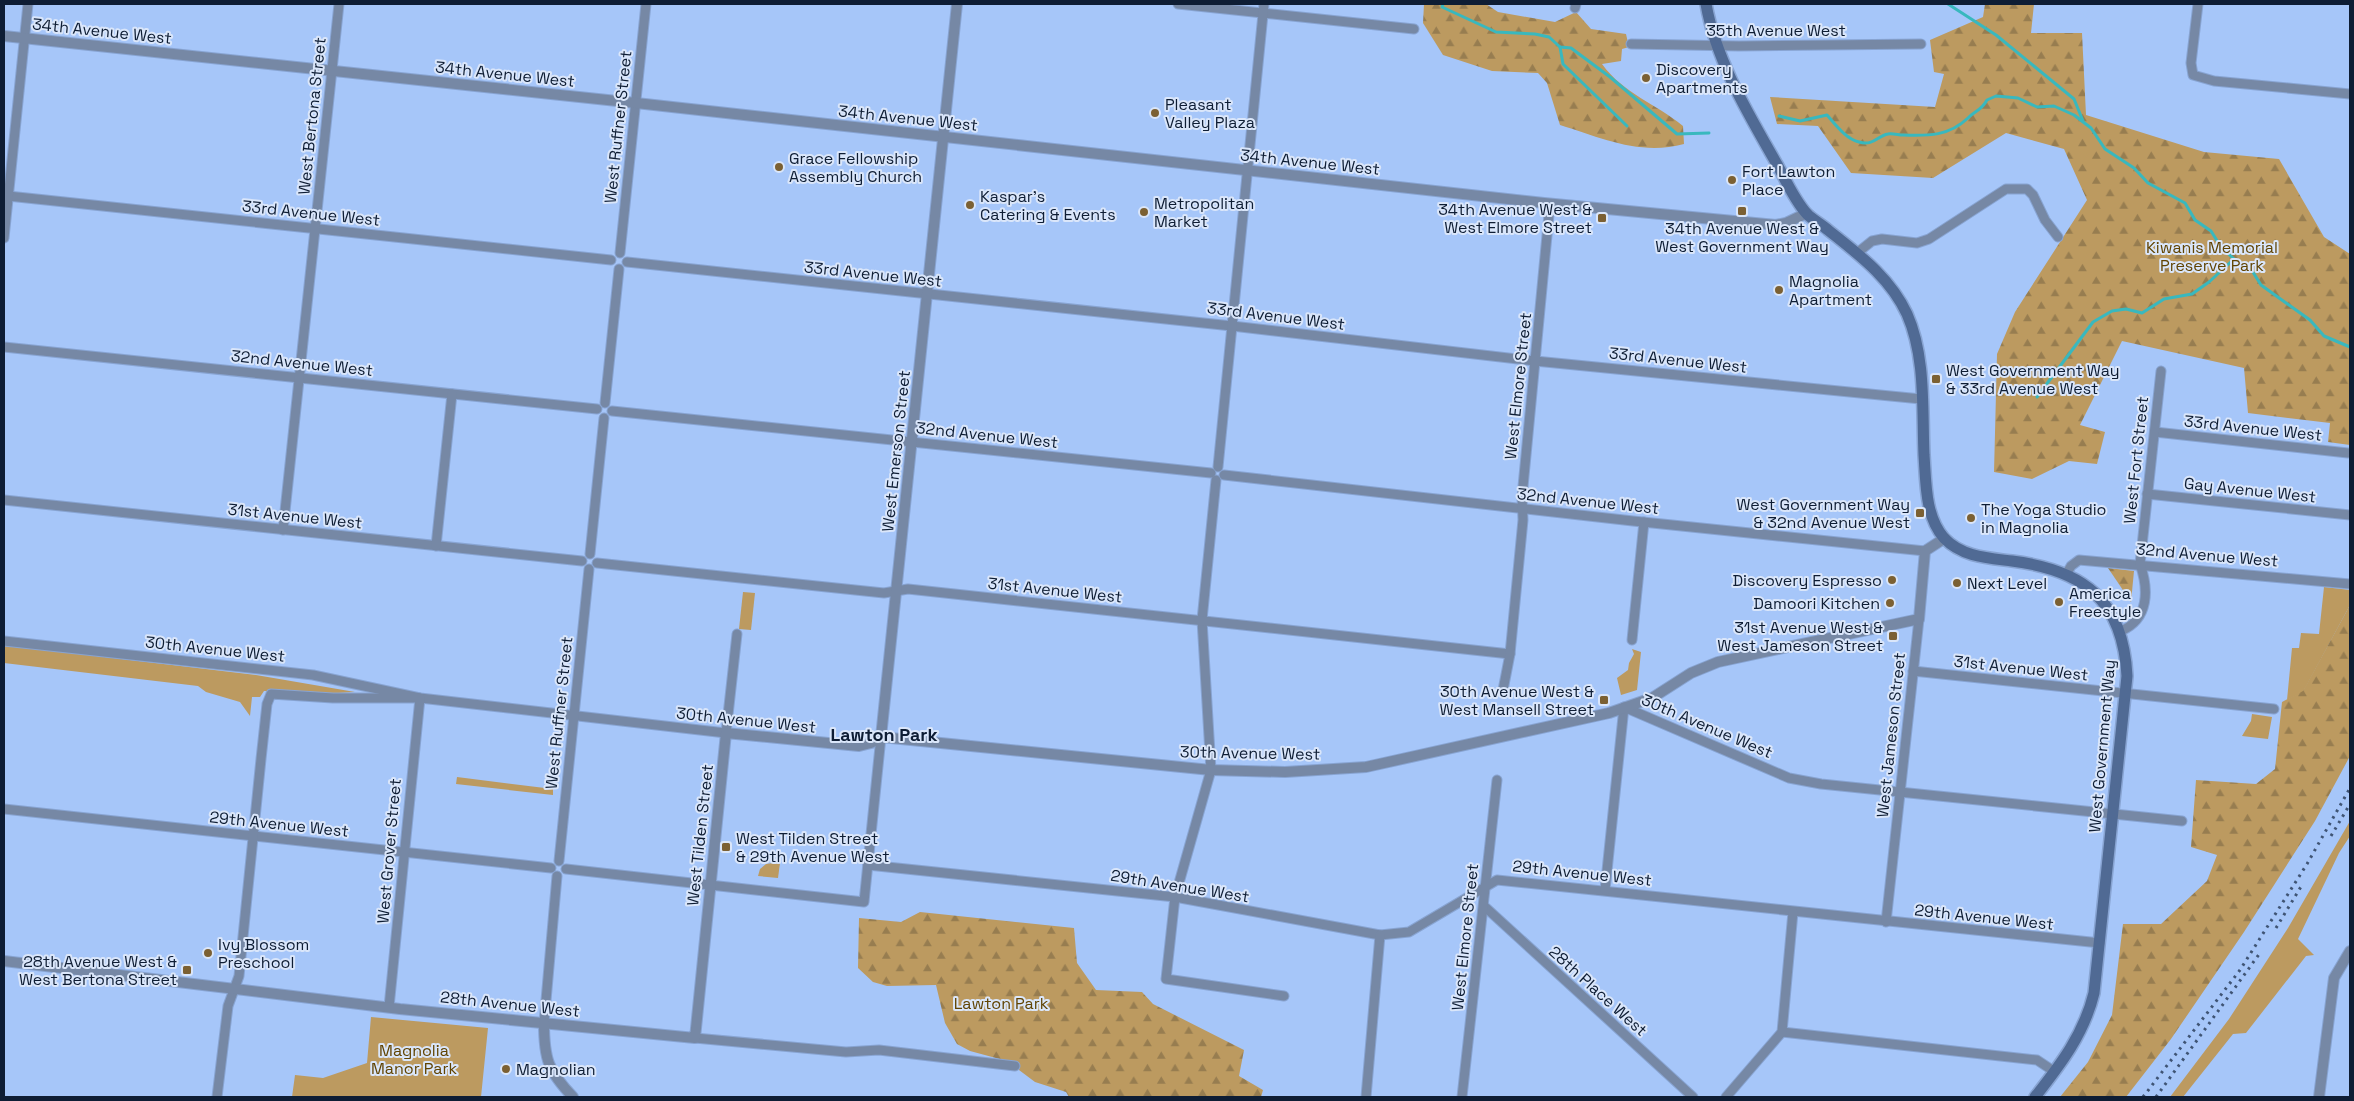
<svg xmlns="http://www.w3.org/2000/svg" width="2354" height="1101" font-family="'Space Grotesk',sans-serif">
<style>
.green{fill:#bc9a60}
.forest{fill:url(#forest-firs)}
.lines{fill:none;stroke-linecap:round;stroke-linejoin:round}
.stream{stroke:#39b8be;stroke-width:3}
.minor-casing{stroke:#88a4d2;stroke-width:11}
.tertiary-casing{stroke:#88a4d2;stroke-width:12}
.secondary-casing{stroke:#88a4d2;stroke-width:14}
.minor{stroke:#7688a5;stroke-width:9}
.tertiary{stroke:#7688a5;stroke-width:10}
.secondary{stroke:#506a94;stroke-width:11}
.rail{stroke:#3f5474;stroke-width:3;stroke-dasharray:2.5 5;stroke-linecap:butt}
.poi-dot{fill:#7b6033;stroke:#dae6fa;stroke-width:2}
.labels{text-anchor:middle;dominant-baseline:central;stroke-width:4;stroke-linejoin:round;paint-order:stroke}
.street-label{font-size:16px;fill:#0e1d34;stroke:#dae6fa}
.poi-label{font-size:16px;fill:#0e1d34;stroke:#dae6fa;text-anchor:start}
.park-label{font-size:16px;fill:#604302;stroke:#dae6fa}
.neighbourhood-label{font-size:18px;font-weight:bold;fill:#0e1d34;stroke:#dae6fa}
</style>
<defs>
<pattern id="forest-firs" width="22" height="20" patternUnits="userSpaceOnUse" patternTransform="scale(1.25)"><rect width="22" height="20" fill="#bc9a60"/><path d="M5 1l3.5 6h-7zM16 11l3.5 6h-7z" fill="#977d50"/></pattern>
</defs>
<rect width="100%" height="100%" fill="#a6c6f9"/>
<g class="green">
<path d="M2324,587l26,3v15l-47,87 -16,8 5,-52h7l2,-15 18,1z"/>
<path d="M743,592l12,1 -4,37 -12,-1z"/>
<path d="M4,645l252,30 99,17 -33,2 -58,-3 -4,6h-8l-2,19 -10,-14 -34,-10 -8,-6 -194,-23z"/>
<path d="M1632,649l9,3 -4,38 -16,5 -4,-17 11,-8 1,-7 5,-9z"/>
<path d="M2252,714l20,3 -4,22 -26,-3 9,-15z"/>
<path d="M457,777l96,12v6l-97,-11z"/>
<path d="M2350,821v15l-11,17 -41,86 16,16 -8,1 -60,77 -13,1 -50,63h-13l59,-78 59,-91z"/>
<path d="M773,863h7l-2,15 -20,-2 2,-7 6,-5z"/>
<path d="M371,1017l117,11 -7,69h-189l3,-22 28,3 44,-15z"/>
</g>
<g class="forest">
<path d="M1424,4h62l12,8 57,10 21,-10 15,17 35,5 3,13 -7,2 -1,12 -19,3c22,30 53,39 81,62l1,18c-44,12 -82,-6 -124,-19l-13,-42 -9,-10 -46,-2 -49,-16 -20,-32z"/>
<path d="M1985,4h49l-3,29h51l4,82 118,37 75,7 45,78 26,17v191l-22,-3 2,-19 -82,-10 -4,-45 -122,-27 -42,84 25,7 -8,32 -28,-3 -37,18 -38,-7 3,-118 18,-42 72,-112 -23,-51 -58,-16 -73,45 -82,-5 -33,-47 -41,-2 -7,-27 165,10 9,-33 -10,-2 -4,-32 53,-23z"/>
<path d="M2108,568l26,3 -3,31z"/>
<path d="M2350,605v151l-35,65 -71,111 -73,107 -45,58h-66l28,-35 24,-47 11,-91h38l46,-43 10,-26 -26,-8 5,-67 60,4 19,-15 7,-67 21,-11z"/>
<path d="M920,912l154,16 3,35 19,27 46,2 11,12 91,46 -5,26 24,14 -2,7h-192l-3,-5 -31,-10 -28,-21 -37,-10 -13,-7 -12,-21 -9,-38 -49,1 -14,-4 -15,-14 1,-50 42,4z"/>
</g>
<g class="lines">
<g class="stream">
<path d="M1443,4l-1,3 54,25 39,2 14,3 11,10 11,1 39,29 67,57 32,-1"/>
<path d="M1948,4l48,31 78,64 9,22"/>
<path d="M1560,47l3,17 64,62"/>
<path d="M1779,116l21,5 27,-6c9,10 19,24 32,27 15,4 18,-6 29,-8 4,-1 11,1 15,1 26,1 46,1 65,-17 8,-8 13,-7 19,-18l9,-4 22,2 19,9 17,-1 20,9 17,13 14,21 29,19 14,15 37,20 10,17 16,11 10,16 13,12 17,10 10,16 49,35 14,16 26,11"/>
<path d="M2037,397l56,-75 19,-11 14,-2 16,4 22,-14 28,-5 17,-12 25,-23"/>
</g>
<g class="minor-casing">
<g id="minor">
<path d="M1178,4l236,25"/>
<path d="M2198,4l-7,59 2,12 21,6 136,13"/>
<path d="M1575,8l1,-4"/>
<path d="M1631,44l108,2 182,-2"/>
<path d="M8,196l603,64"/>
<path d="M4,238l24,-234"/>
<path d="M620,253l26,-249"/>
<path d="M1857,253l15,-12 10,-2 35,4 12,-4 77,-50h21l6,6 12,25 13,17"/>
<path d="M627,262l605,64 303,35 386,38"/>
<path d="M4,347l593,62"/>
<path d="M605,403l14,-134"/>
<path d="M612,411l599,62"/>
<path d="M2155,432l193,21"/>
<path d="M1218,467l46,-463"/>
<path d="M1224,475l409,46 292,30"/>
<path d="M1216,480l-14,140 9,150 -36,127 -9,82 118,17"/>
<path d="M2147,494l203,21"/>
<path d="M4,500l578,61"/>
<path d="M283,530l56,-526"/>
<path d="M436,546l16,-152"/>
<path d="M590,554l14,-136"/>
<path d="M597,563l287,30 24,-4 602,65"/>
<path d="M2067,573l4,-7 8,-6 271,24"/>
<path d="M2121,631c28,-12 28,-41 19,-67l21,-193"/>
<path d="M1632,640l12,-118"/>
<path d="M4,641l309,34 107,23 306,35 11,-99"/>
<path d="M1913,671l361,38"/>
<path d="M1503,690l7,-36 13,-134 -1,-23 28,-293"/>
<path d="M4,809l547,59"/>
<path d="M559,861l30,-292"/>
<path d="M868,865l307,32 205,38 29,-3 88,-52 603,63"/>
<path d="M566,869l298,33 17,-165"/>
<path d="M1605,890l19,-183 165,71 32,6 361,37"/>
<path d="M1484,906l209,191"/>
<path d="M1886,922l33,-303"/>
<path d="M544,1023l13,-147"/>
<path d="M1782,1032l255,28 18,12"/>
<path d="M695,1038l151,14 33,-2 136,16"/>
<path d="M217,1097l11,-91 11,-30 22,-217 6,-55 4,-10 62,4h87l-31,309"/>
<path d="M1366,1097l14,-162"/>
<path d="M1462,1097l35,-317"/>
<path d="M1726,1097l56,-65 11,-120"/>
</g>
</g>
<g class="tertiary-casing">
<g id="tertiary">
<path d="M4,36l632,67 908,100 232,22 10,-2 21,-10"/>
<path d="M881,737l76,-733"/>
<path d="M4,961l396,48 295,29 31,-305 133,13 12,-3 10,-6 330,33 74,2 81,-5 243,-54 43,-15 39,-25 27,-11 201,-43 6,-68 20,-13"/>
<path d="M544,1023c0,36 4,48 29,74"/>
<path d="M2319,1097l15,-119 16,-27"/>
</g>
</g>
<g class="secondary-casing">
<path id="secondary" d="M1706,4c10,57 43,111 72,162 8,15 17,35 29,48 6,6 14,10 21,16 30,24 62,47 79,84 19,43 15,95 17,141 2,28 1,61 20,83 18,19 44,20 68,23 72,9 111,39 115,115l-33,317c-10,41 -33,71 -59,104"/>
</g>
<use href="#minor" class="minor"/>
<use href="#tertiary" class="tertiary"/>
<use href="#secondary" class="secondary"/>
<g class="rail">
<path d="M2331,836l19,-32"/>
<path d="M2276,928l26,-43"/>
<path d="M2143,1097l97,-127 67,-106 43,-76"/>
<path d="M2156,1097l104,-144"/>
</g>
</g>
<g class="poi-dot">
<circle cx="1646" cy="78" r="5"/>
<circle cx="1155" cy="113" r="5"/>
<circle cx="779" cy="167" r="5"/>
<circle cx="1732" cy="180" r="5"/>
<circle cx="970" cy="205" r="5"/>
<rect x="1737" y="206" width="10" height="10" rx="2.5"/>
<circle cx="1144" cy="212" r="5"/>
<rect x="1597" y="213" width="10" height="10" rx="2.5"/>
<circle cx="1779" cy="290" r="5"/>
<rect x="1931" y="374" width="10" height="10" rx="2.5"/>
<rect x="1915" y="508" width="10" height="10" rx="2.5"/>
<circle cx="1971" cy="518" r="5"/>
<circle cx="1892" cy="580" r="5"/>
<circle cx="1957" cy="583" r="5"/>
<circle cx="2059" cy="602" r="5"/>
<circle cx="1890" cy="603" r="5"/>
<rect x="1888" y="631" width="10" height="10" rx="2.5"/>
<rect x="1599" y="695" width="10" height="10" rx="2.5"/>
<rect x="721" y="842" width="10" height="10" rx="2.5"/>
<circle cx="208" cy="953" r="5"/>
<rect x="182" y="965" width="10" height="10" rx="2.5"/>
<circle cx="506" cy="1069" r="5"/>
</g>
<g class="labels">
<g class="street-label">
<text x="1776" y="30">35th Avenue West</text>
<text transform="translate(102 31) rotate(6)">34th Avenue West</text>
<text transform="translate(505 74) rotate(6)">34th Avenue West</text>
<text transform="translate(312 116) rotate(-84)">West Bertona Street</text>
<text transform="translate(908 118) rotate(6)">34th Avenue West</text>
<text transform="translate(618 127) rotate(-84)">West Ruffner Street</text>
<text transform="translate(1310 162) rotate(6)">34th Avenue West</text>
<text transform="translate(311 213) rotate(6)">33rd Avenue West</text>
<text transform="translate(873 274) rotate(6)">33rd Avenue West</text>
<text transform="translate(1276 316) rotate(7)">33rd Avenue West</text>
<text transform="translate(1678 360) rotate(6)">33rd Avenue West</text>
<text transform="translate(302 363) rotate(6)">32nd Avenue West</text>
<text transform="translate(1518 386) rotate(-84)">West Elmore Street</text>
<text transform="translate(2253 428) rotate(6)">33rd Avenue West</text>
<text transform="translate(987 435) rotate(6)">32nd Avenue West</text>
<text transform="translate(896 451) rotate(-84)">West Emerson Street</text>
<text transform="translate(2136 460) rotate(-84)">West Fort Street</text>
<text transform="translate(2250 490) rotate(6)">Gay Avenue West</text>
<text transform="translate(1588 501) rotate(6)">32nd Avenue West</text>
<text transform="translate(295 516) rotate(6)">31st Avenue West</text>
<text transform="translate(2207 555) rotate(5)">32nd Avenue West</text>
<text transform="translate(1055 590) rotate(6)">31st Avenue West</text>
<text transform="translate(215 649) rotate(6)">30th Avenue West</text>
<text transform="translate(2021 668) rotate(6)">31st Avenue West</text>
<text transform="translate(559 713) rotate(-84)">West Ruffner Street</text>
<text transform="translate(746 720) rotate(6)">30th Avenue West</text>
<text transform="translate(1707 726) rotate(23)">30th Avenue West</text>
<text transform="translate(1891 735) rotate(-84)">West Jameson Street</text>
<text transform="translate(2102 746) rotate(-85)">West Government Way</text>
<text transform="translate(1250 753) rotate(1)">30th Avenue West</text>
<text transform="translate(279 824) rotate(6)">29th Avenue West</text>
<text transform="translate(700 835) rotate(-84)">West Tilden Street</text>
<text transform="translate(389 851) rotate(-85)">West Grover Street</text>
<text transform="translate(1582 873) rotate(6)">29th Avenue West</text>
<text transform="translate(1180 886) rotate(9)">29th Avenue West</text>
<text transform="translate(1984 917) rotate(6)">29th Avenue West</text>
<text transform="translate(1465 937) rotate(-84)">West Elmore Street</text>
<text transform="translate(1598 991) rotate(42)">28th Place West</text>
<text transform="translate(510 1004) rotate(6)">28th Avenue West</text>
</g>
<g class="poi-label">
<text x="1656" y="69">Discovery<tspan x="1656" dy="18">Apartments</tspan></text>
<text x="1165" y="104">Pleasant<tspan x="1165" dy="18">Valley Plaza</tspan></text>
<text x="789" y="158">Grace Fellowship<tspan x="789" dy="18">Assembly Church</tspan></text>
<text x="1742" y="171">Fort Lawton<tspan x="1742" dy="18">Place</tspan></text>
<text x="980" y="196">Kaspar's<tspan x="980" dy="18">Catering &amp; Events</tspan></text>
<text x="1154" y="203">Metropolitan<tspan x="1154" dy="18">Market</tspan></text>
<text x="1592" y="209" text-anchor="end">34th Avenue West &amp;<tspan x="1592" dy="18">West Elmore Street</tspan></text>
<text x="1742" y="228" text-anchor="middle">34th Avenue West &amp;<tspan x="1742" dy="18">West Government Way</tspan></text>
<text x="1789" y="281">Magnolia<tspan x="1789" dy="18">Apartment</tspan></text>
<text x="1946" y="370">West Government Way<tspan x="1946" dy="18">&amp; 33rd Avenue West</tspan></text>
<text x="1910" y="504" text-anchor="end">West Government Way<tspan x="1910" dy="18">&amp; 32nd Avenue West</tspan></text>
<text x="1981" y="509">The Yoga Studio<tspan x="1981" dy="18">in Magnolia</tspan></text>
<text x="1882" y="580" text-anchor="end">Discovery Espresso</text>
<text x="1967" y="583">Next Level</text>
<text x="2069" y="593">America<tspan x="2069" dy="18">Freestyle</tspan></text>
<text x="1880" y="603" text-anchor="end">Damoori Kitchen</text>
<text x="1883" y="627" text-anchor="end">31st Avenue West &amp;<tspan x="1883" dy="18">West Jameson Street</tspan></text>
<text x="1594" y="691" text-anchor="end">30th Avenue West &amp;<tspan x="1594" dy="18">West Mansell Street</tspan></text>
<text x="736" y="838">West Tilden Street<tspan x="736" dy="18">&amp; 29th Avenue West</tspan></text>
<text x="218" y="944">Ivy Blossom<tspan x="218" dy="18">Preschool</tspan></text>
<text x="177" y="961" text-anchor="end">28th Avenue West &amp;<tspan x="177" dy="18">West Bertona Street</tspan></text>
<text x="516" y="1069">Magnolian</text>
</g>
<g class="park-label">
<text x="2212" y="247">Kiwanis Memorial<tspan x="2212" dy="18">Preserve Park</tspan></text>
<text x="1001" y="1003">Lawton Park</text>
<text x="414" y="1050">Magnolia<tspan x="414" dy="18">Manor Park</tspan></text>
</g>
<g class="neighbourhood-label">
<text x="884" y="734">Lawton Park</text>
</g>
</g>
<rect width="2354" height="1101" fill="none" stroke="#0e1d34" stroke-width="10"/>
</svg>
